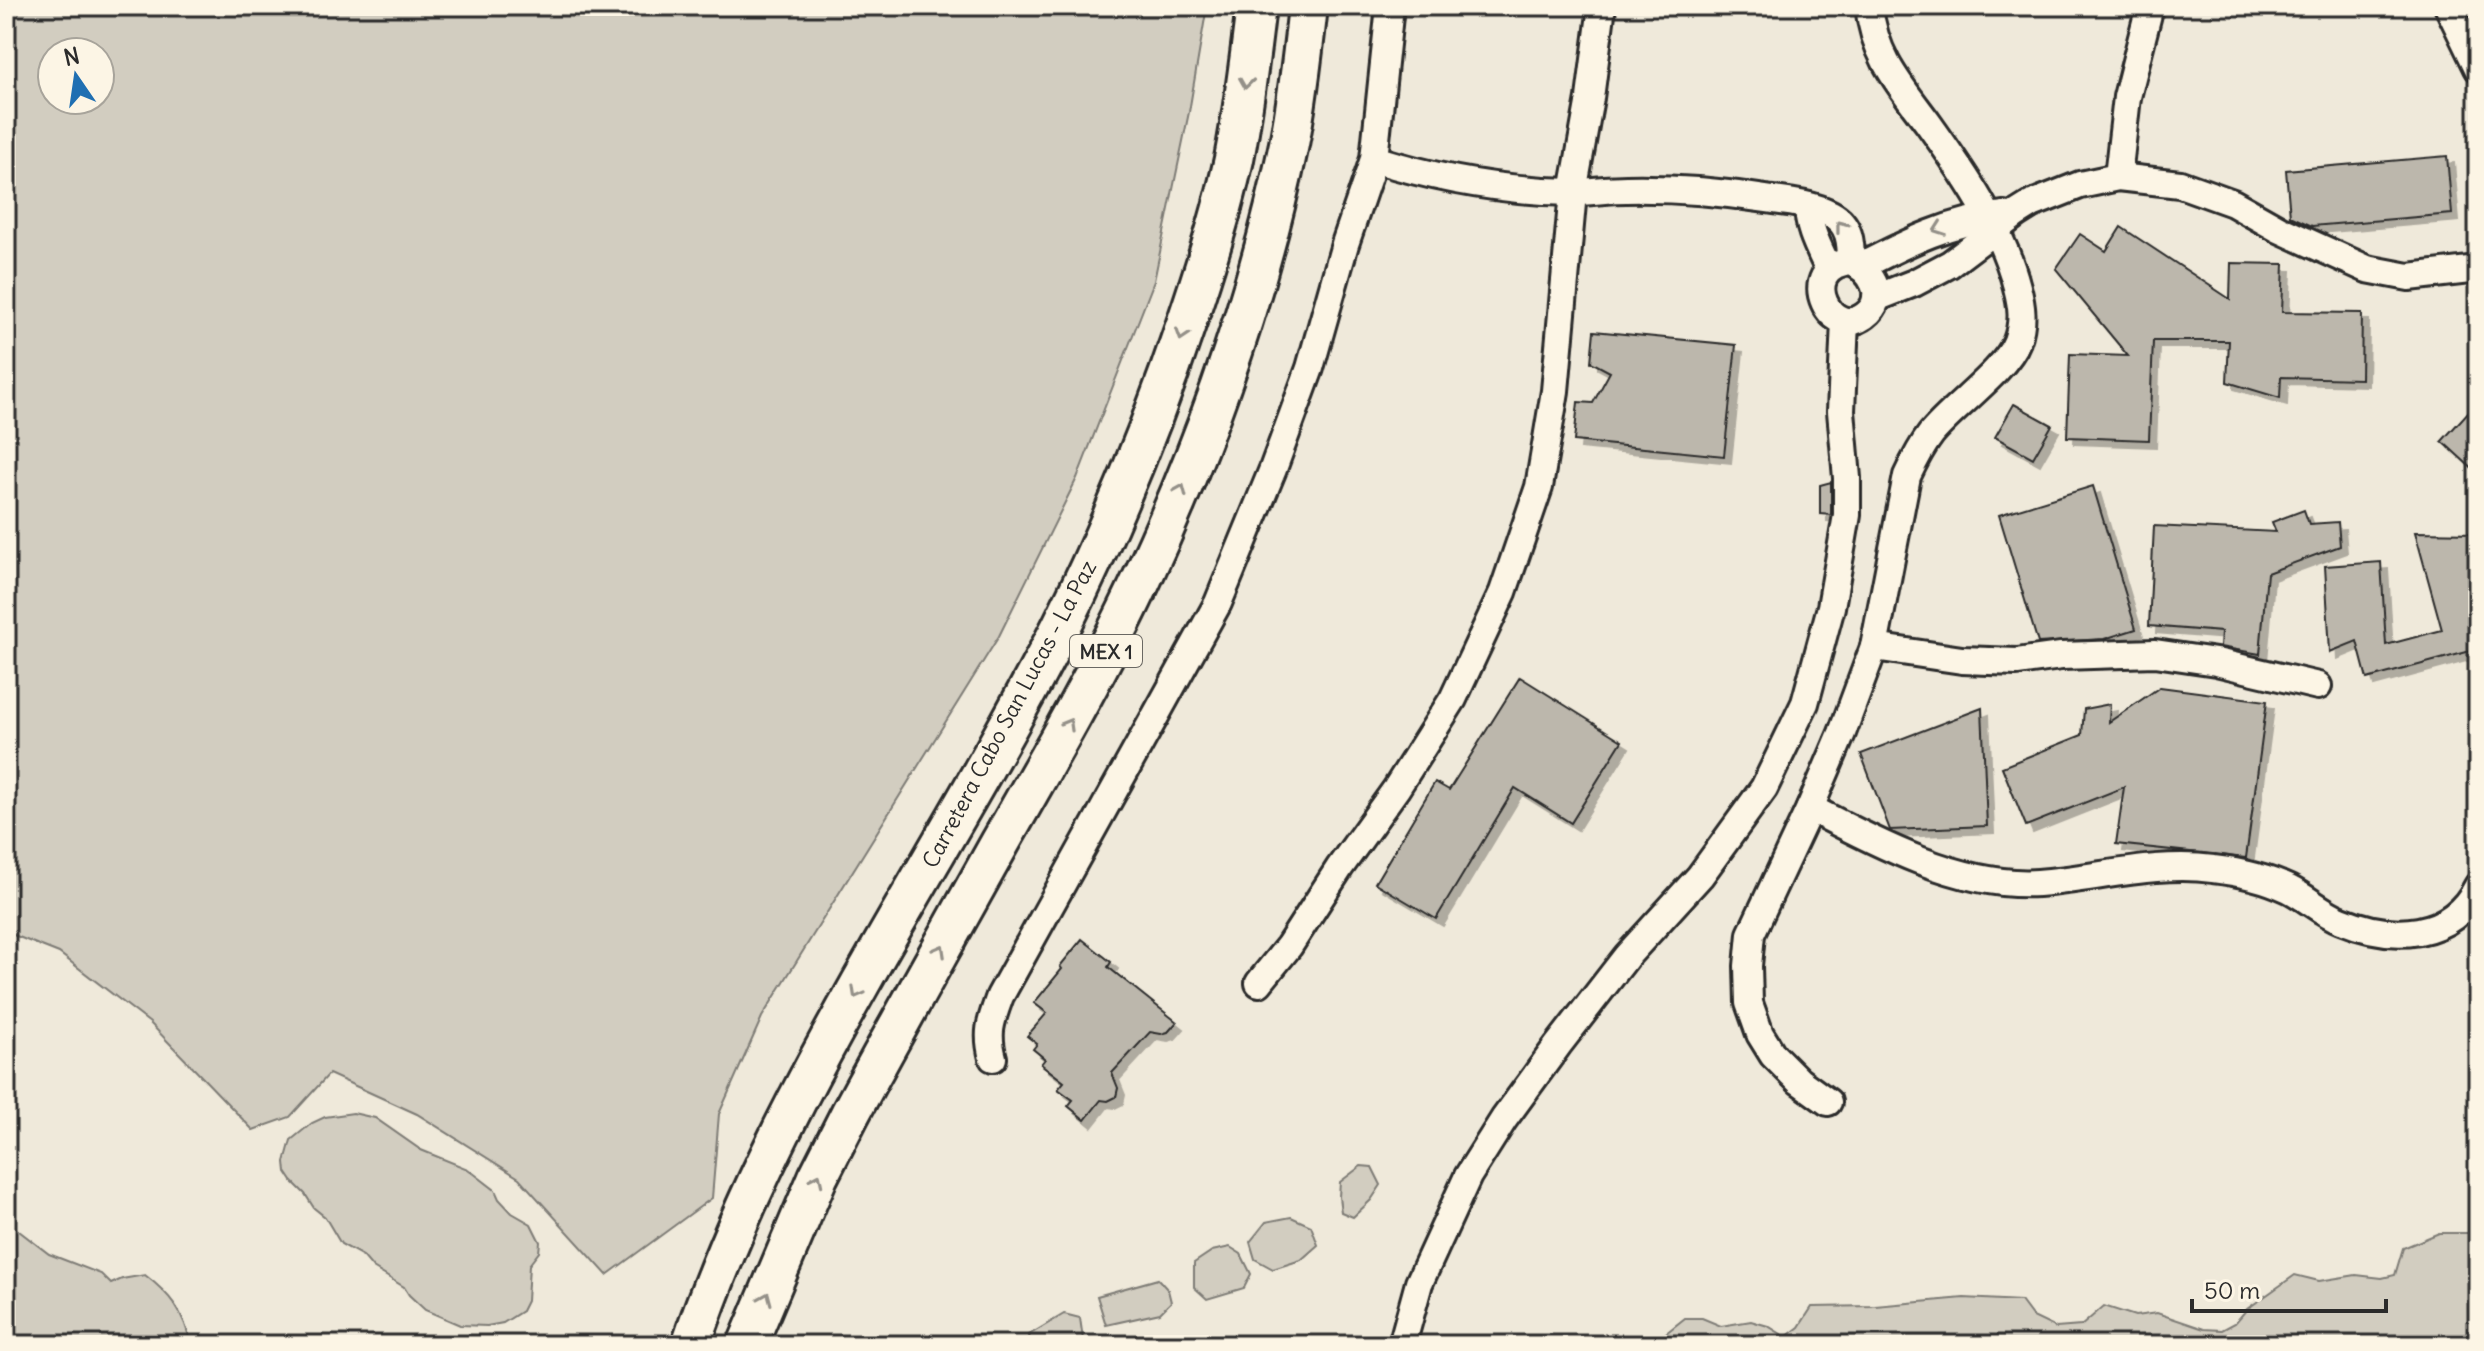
<svg xmlns="http://www.w3.org/2000/svg" width="2484" height="1351" font-family="Delius,sans-serif">
<style>
.green{fill:#d2cdc0;stroke:#7e7c76;stroke-width:2;fill-rule:evenodd}
.building{fill:#bcb7ac;stroke:#2b2b2b;stroke-width:2;filter:url(#shadow)}
.lines{fill:none;stroke-linecap:round;stroke-linejoin:round}
.minor-casing{stroke:#2b2b2b;stroke-width:32}
.highway-casing{stroke:#2b2b2b;stroke-width:44}
.minor{stroke:#fcf5e5;stroke-width:26}
.highway{stroke:#fcf5e5;stroke-width:38}
.oneway{stroke:#949088}
.labels{text-anchor:middle;dominant-baseline:central;stroke-width:7;stroke-linejoin:round;paint-order:stroke}
.shield{fill:#fcf5e5;stroke:#6a6863;stroke-width:2}
.shield-label{font-size:20px;font-weight:bold;fill:#2b2b2b}
.street-label{font-size:22px;fill:#2b2b2b;stroke:#fcf5e5}
</style>
<defs>
<filter id="shadow"><feDropShadow dx="7" dy="7" stdDeviation="0" flood-color="#0004"/></filter>
</defs>
<rect width="100%" height="100%" fill="#efe9da"/>
<filter id="ink" filterUnits="userSpaceOnUse"><feTurbulence type="fractalNoise" baseFrequency=".0125" numOctaves="2"/><feDisplacementMap in="SourceGraphic" scale="16" xChannelSelector="R" yChannelSelector="G"/><feConvolveMatrix kernelMatrix="1 2 1 2 8 2 1 2 1" color-interpolation-filters="sRGB"/></filter>
<g filter="url(#ink)">
<g class="green">
<path d="M6,6h1201l-18,106 -35,169 -77,197 -78,158 -237,381 -43,97 -7,84 -105,77 -88,-97 -102,-64 -88,-40 -39,43 -37,13 -103,-107 -91,-70 -53,-21zM100,52v48h-48v-48z"/>
<path d="M353,1113l22,5 46,32 47,19 27,21 4,9 13,14 19,11 9,18 -1,10 -10,13 -2,36 -5,10 -19,12 -16,3 -27,-1 -35,-15 -16,-15 -5,-8 -31,-19 -10,-12 -22,-12 -16,-27 -11,-9 -9,-14 -13,-13 -6,-9 -1,-10 6,-22 21,-17 13,-6z"/>
<path d="M1361,1166l11,1 9,18 -10,15 -18,17 -12,-5 -2,-15 1,-15z"/>
<path d="M1291,1217l20,9 7,19 -17,15 -28,9 -18,-10 -5,-17 16,-20z"/>
<path d="M6,1221l43,33 52,20 10,10 11,-5 23,-4c26,20 39,37 46,70h-185z"/>
<path d="M2439,1233h39v112h-827l34,-27h17l19,8 30,-5 17,5 18,11 13,-10 13,-20 63,-1 89,-8 57,3 12,16 23,11 25,-2 23,-20 31,10 22,-3 47,16 18,1 13,-7 12,-14 48,-34 24,6 37,-6 26,3 13,-3 8,-27z"/>
<path d="M1230,1247l11,7 10,20 -7,14 -37,11 -13,-12v-24l18,-12z"/>
<path d="M1158,1279l10,11 3,12 -11,11 -54,12 -9,-29z"/>
<path d="M1064,1314l16,4 3,21 -7,6h-45l-2,-10z"/>
</g>
<g class="building">
<path d="M2447,156l5,58 -140,12 -22,-10 -4,-46z"/>
<path d="M2121,227l109,72 1,-36 53,1 -2,48 80,1 -1,66 -80,-2 -1,21 -53,-16 2,-41h-76l-4,99 -82,-3 3,-83 58,2 -72,-87 24,-35 26,17z"/>
<path d="M1594,331l142,14 -12,111 -150,-15 4,-39 15,1 17,-31 -19,-10z"/>
<path d="M2478,401v73l-36,-33z"/>
<path d="M2014,404l38,21 -19,33 -38,-21z"/>
<path d="M1831,482v33l-11,-1v-29z"/>
<path d="M2093,486l43,143 -32,10 -66,4 -39,-128z"/>
<path d="M2304,510l5,14 29,-2 2,24 -73,27 -7,81 -40,-7 1,-15 -72,-6 5,-100 122,6 -4,-10z"/>
<path d="M2415,532l63,1v116l-111,30 -10,-38 -27,11 -5,-86 56,-4 5,83 56,-15z"/>
<path d="M1520,677l102,64 -51,82 -56,-35 -79,131 -61,-36 60,-101 14,8z"/>
<path d="M2160,687l107,14 -21,157 -130,-14 8,-57 -98,39 -24,-59 80,-32 2,-26 26,-5 -1,18z"/>
<path d="M1982,708l5,118 -97,4 -29,-76z"/>
<path d="M1082,939l29,23 -3,5 69,55 -9,10 -7,2 -11,-2 -38,41 6,15 -2,9 -8,4 -7,-1 -16,20 -17,-14 5,-6 -15,-11 6,-7 -23,-18 4,-5 -12,-10 4,-5 -10,-8 20,-23 -13,-10 28,-34 -2,-3z"/>
</g>
<g class="lines">
<g class="minor-casing">
<g id="minor">
<path d="M2448,6l30,62"/>
<path d="M1374,159c64,20 130,32 198,33 18,0 36,-3 54,-3 47,-1 94,3 140,10 22,3 46,5 65,15 19,10 20,29 20,48"/>
<path d="M2118,177l9,-80 23,-91"/>
<path d="M1808,206c0,23 11,42 20,62"/>
<path d="M1851,262c18,7 36,32 18,50 -37,36 -76,-45 -18,-50z"/>
<path d="M1862,266c46,-24 89,-45 142,-51"/>
<path d="M1876,298l38,-15 36,-19 66,-50 16,-10 48,-19 38,-8 62,7 53,19 46,26 88,40 42,8 69,-8"/>
<path d="M1874,647l88,13 55,2 44,-6 94,-3 61,9 102,24"/>
<path d="M1810,808c66,35 152,80 228,75 58,-4 117,-22 175,-14 26,3 53,9 76,20 18,9 34,24 52,31 51,21 110,20 137,-34"/>
<path d="M1259,983l30,-37 51,-79 56,-78 57,-90 50,-107 36,-105 16,-96 18,-199 17,-94 12,-92"/>
<path d="M993,1058c-7,-26 -2,-37 7,-62l218,-393 55,-134 37,-101 35,-124 29,-85 16,-153"/>
<path d="M1828,1102l-29,-21 -26,-26 -13,-21 -11,-31 -1,-37 3,-32 59,-126 32,-75 32,-86 33,-171c7,-15 14,-29 24,-42 22,-27 75,-64 86,-93 7,-20 5,-34 0,-54 -15,-59 -54,-115 -89,-164 -29,-39 -54,-67 -59,-117"/>
<path d="M1402,1345l17,-62 49,-107 36,-57 54,-74 69,-89 73,-80 64,-88 41,-85 26,-96 16,-92v-37l-6,-67 4,-90"/>
</g>
</g>
<g class="highway-casing">
<g id="highway">
<path d="M691,1345c86,-256 248,-479 370,-718 49,-99 91,-201 126,-306 18,-53 35,-107 47,-162 10,-51 16,-102 22,-153"/>
<path d="M747,1345l71,-168 32,-63c49,-91 100,-181 150,-271 49,-86 99,-172 141,-262 65,-139 117,-287 148,-437 9,-45 14,-92 19,-138"/>
</g>
</g>
<use href="#minor" class="minor"/>
<use href="#highway" class="highway"/>
</g>
<defs><path id="oneway-chevron" d="M-2-3.5L2.5 0L-2 3.5" fill="none" stroke-width="1.6" stroke-linecap="round" stroke-linejoin="round" transform="scale(2)"/></defs>
<g class="oneway">
<use href="#oneway-chevron" transform="translate(1246 83) rotate(98)"/>
<use href="#oneway-chevron" transform="translate(1841 226) rotate(-128)"/>
<use href="#oneway-chevron" transform="translate(1939 229) rotate(160)"/>
<use href="#oneway-chevron" transform="translate(1182 335) rotate(108)"/>
<use href="#oneway-chevron" transform="translate(1181 490) rotate(-67)"/>
<use href="#oneway-chevron" transform="translate(1068 724) rotate(-60)"/>
<use href="#oneway-chevron" transform="translate(940 950) rotate(-61)"/>
<use href="#oneway-chevron" transform="translate(857 993) rotate(119)"/>
<use href="#oneway-chevron" transform="translate(817 1179) rotate(-65)"/>
<use href="#oneway-chevron" transform="translate(766 1298) rotate(-67)"/>
</g>
</g>
<g class="labels">
<rect class="shield" x="1070" y="635" width="72" height="32" rx="6"/>
<g class="shield-label">
<text x="1106" y="651">MEX 1</text>
</g>
<g class="street-label">
<text transform="translate(1009 714) rotate(-62)">Carretera Cabo San Lucas - La Paz</text>
</g>
</g>
<rect width="2484" height="1351" fill="none" stroke="#fcf5e5" stroke-width="32"/>
<rect x="16" y="16" width="2452" height="1319" fill="none" stroke="#2b2b2b" stroke-width="3" filter="url(#ink)"/>
<g transform="translate(76 76) rotate(347)"><circle r="38" fill="#fcf5e5" stroke="#a8a49b" stroke-width="2"/>
<path d="M0-6L14 30L0 20L-14 30Z" fill="#1f6fb2"/>
<text y="-12" font-size="22" font-weight="bold" text-anchor="middle" fill="#2b2b2b">N</text>
</g>
<path d="M2192 1299v12h194v-12" fill="none" stroke="#2b2b2b" stroke-width="4"/>
<text x="2204" y="1299" font-size="24" fill="#2b2b2b" stroke="#fcf5e5" stroke-width="6" paint-order="stroke">50 m</text>
</svg>
